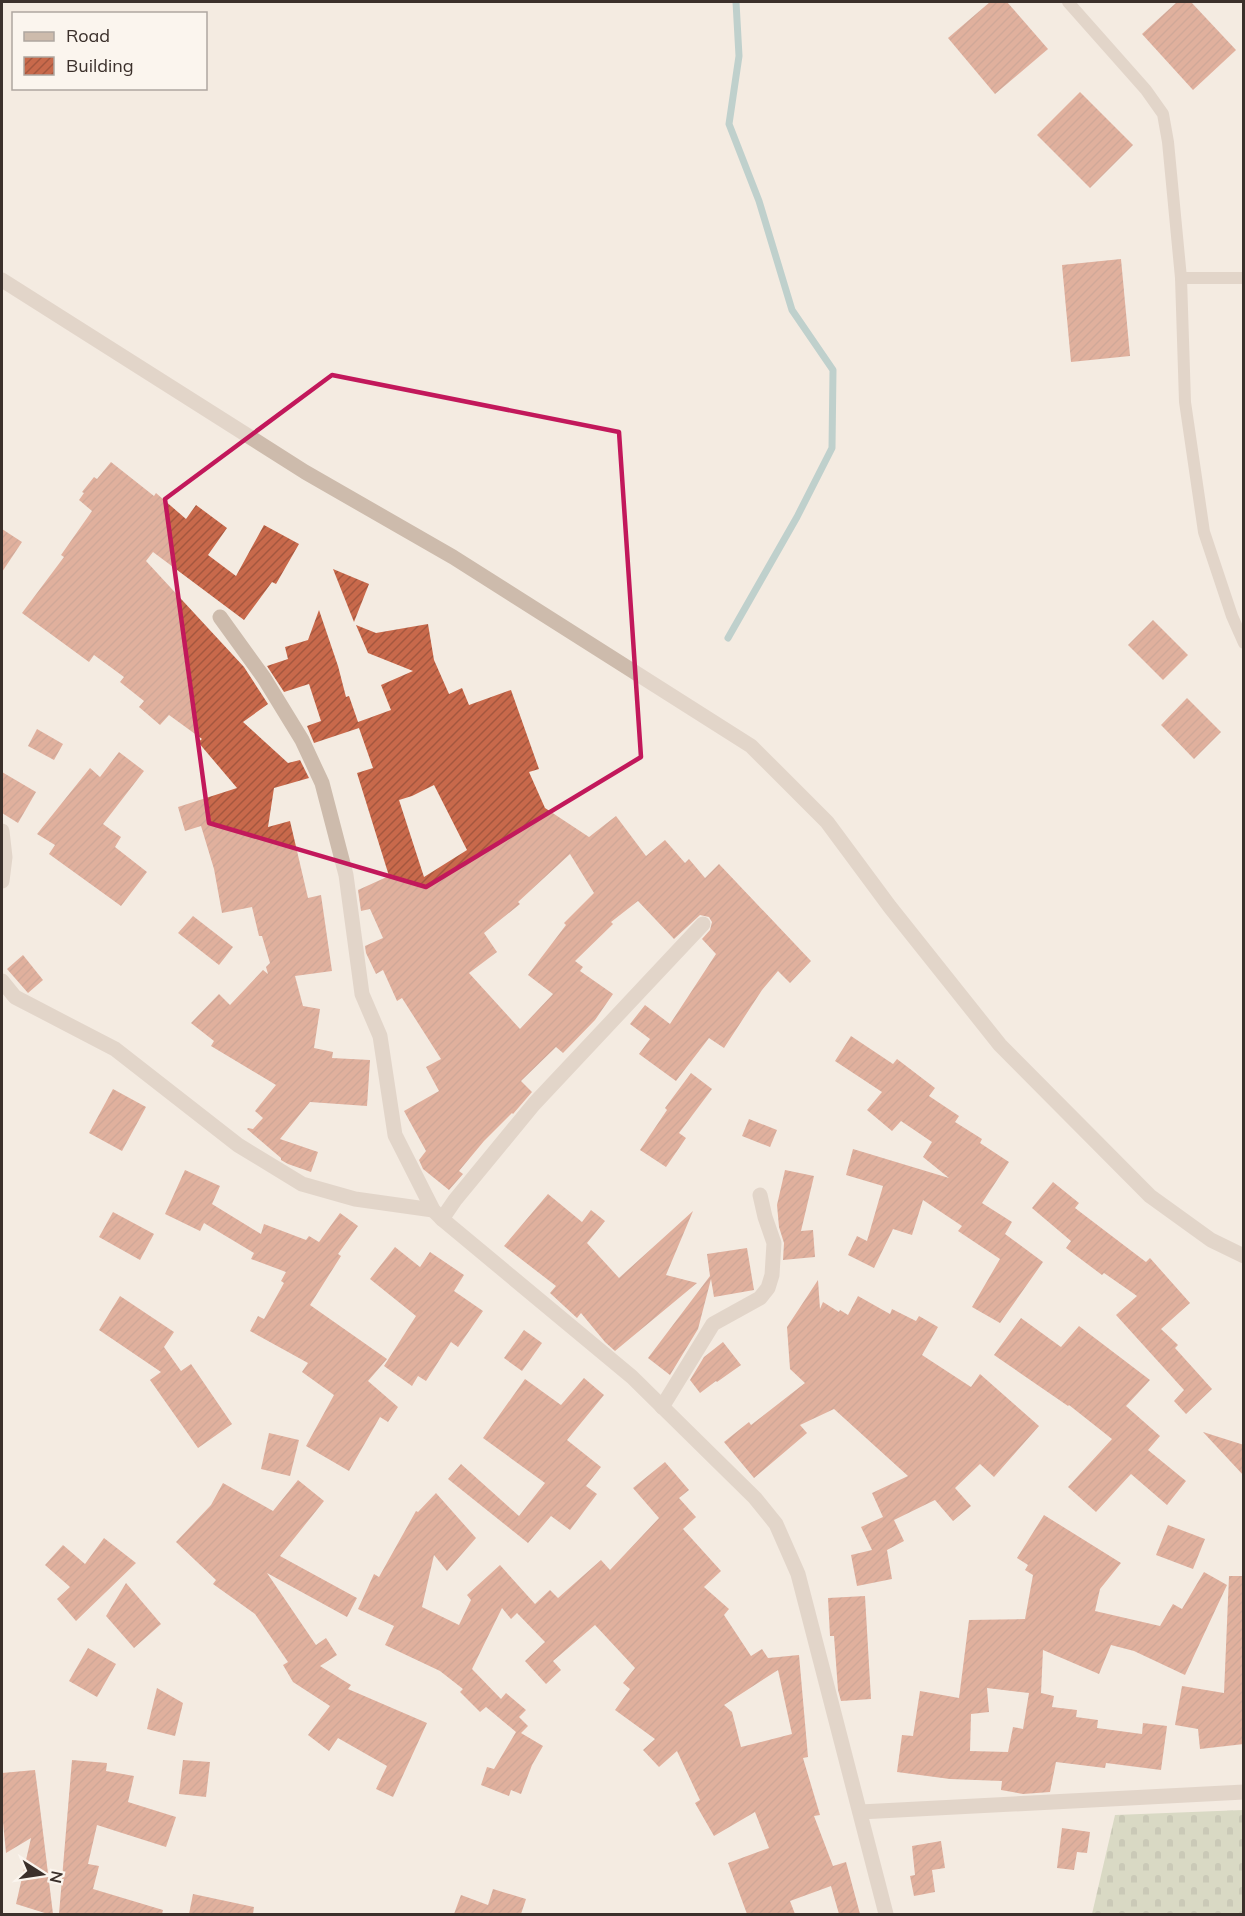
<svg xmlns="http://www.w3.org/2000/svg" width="1245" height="1916" font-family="Mulish,sans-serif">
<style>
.cemetery{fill:url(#cemetery-stones)}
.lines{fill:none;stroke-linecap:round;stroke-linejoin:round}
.stream{stroke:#7fb0b2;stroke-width:7}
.building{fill:url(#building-hatch);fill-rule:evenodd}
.lane{stroke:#cdbbac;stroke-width:12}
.street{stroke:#cdbbac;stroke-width:15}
.marked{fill:none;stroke:#c2185b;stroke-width:4.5;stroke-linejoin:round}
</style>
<defs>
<pattern id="cemetery-stones" width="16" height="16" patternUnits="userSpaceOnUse" patternTransform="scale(1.5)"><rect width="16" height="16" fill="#b8c4a0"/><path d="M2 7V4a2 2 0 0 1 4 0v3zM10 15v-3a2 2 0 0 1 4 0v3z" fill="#97a083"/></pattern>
<pattern id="building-hatch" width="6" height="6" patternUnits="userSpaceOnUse" patternTransform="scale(1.5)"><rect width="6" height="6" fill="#c8694b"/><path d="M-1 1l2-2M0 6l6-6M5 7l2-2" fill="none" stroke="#a4573f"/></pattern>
</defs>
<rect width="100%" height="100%" fill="#f4ebe1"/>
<path class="cemetery" d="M1243,1810v104h-151l23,-99z"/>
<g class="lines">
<path class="stream" d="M728,638l69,-121 35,-69 1,-78 -41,-60 -33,-109 -30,-77 10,-68 -3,-54"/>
</g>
<g class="building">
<path d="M990,2h17l41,47 -53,45 -47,-56z"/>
<path d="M1177,2h14l45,48 -43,40 -51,-56z"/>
<path d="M1080,92l53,53 -43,43 -53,-53z"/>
<path d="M1121,259l9,97 -59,6 -9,-97z"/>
<path d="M111,462l43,34 2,-3 30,26 10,-14 31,23 -19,27 28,21 28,-51 35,19 -23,40 -4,-2 -28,38 -91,-68 -7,9 98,106 24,37 -25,18 45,41 12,-3 9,18 -35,10 -6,39 22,-6 18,77 13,-3 11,76 -37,5 8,30 17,3 -6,39 19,4 -1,6 38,2 -3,46 -57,-4 -30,37 38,13 -7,20 -23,-8 -7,-4v-2l-34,-29 1,-1 5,1 10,-11 -8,-7 21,-26 -65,-39 3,-5 -23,-18 28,-29 11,11 33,-35 5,4 -2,-7 4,-4 -8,-27h-3l-7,-29 -30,6 -8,-44 -13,-43 -16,5 -7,-24 59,-19 -39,-46 4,-3 -33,-24 -9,10 -21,-18 5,-6 -24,-19 4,-5 -30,-22 -5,7 -67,-49 42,-56 -3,-2 31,-44 -13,-11 5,-7 -2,-1 12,-15 3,2z"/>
<path d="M2,529l20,13 -20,30z"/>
<path d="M333,569l36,15 -15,38z"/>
<path d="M319,610l19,56 8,31 3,-1 9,26 33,-12 -10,-25 32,-14 -45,-18 -12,-28 20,8 52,-9 6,36 15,34 13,-6 7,17 42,-15 28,79 -10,3 16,36 44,29 27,-21 30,40 19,-16 20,23 4,-4 16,19 14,-14 92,97 -21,22 -12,-12 -16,19 -38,58 -15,-10 -33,43 -37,-27 11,-15 -20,-15 15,-19 25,19 46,-70 -14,-15 8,-9 2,-8 -3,-5 -9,-2 -26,24 -36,-38 -27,21 2,2 -38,37 8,6 -3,4 33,23 -18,26 -32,33 -7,-6 -35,34 11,11 -19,22 -1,-1 -28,28 -25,30 4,3 -14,16 -26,-21 -4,-9 7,-9 -22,-40 35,-20 -13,-24 15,-8 -39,-61 -5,3 -14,-31 -7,4 -10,-21 -1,-7 18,-8 -13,-29 -9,2 -3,-21 31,-14 -32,-103 16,-5 -14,-40 -45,15 -7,-17 14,-5 -12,-37 -25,8 -17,-26 21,-7 -3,-12 23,-7zM434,785l33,65 -43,27 -25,-77 13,-4zM570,854l24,39 -30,30 2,2 -38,50 25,19 -33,35 -51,-56 28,-21 -13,-19 36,-29 -2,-2z"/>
<path d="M1153,620l35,35 -25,25 -35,-35z"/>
<path d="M1187,698l34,34 -27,27 -33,-34z"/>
<path d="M37,729l26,15 -9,16 -26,-14z"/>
<path d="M119,752l25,19 -41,53 18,13 -6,10 32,25 -26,34 -72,-52 6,-9 -18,-11 53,-66 10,9z"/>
<path d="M2,772l34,20 -18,31 -16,-10z"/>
<path d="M193,916l40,31 -14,18 -41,-32z"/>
<path d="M23,955l20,25 -15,13 -21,-24z"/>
<path d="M851,1036l42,28 4,-5 38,29 -6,8 30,20 -4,6 27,17 -2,4 29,19 -27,41 30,19 -7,12 38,28 -43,61 -28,-16 28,-48 -42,-28 4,-5 -39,-26 -11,35 -19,-6 -19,39 -26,-13 9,-19 10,5 16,-55 -37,-11 7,-26 96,29 -26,-21 9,-15 -31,-21 -9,10 -25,-21 15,-18 -47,-31z"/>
<path d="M691,1073l21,16 -33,44 7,5 -20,29 -26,-17 27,-40 -2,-2z"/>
<path d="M113,1089l33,18 -24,44 -33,-18z"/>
<path d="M749,1119l28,11 -7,17 -28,-11z"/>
<path d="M185,1170l35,16 -8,18 49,30 3,-10 42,16 3,-4 10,6 21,-29 18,13 -20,28 3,2 -31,49 77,54 -19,22 30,26 -10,15 -8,-5 -31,54 -43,-25 28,-51 -32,-23 6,-9 -58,-32 8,-15 6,3 20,-36 -3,-2 5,-9 -35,-13 3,-6 -50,-30 -4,8 -35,-17z"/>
<path d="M785,1170l29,6 -13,55 12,-1 2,27 -32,3 1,-17 -5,-16 -2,-22z"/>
<path d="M1053,1182l26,21 -4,5 71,54 4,-4 40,45 -29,26 17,16 -3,3 37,41 -26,25 -12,-13 10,-11 -68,-75 21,-19 -33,-23 -2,2 -36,-27 5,-7 -39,-33z"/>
<path d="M548,1194l34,28 9,-12 14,11 -18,22 32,35 74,-67 -27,64 31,8 -82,68 -10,-9 -24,-29 -4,5 -27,-25 6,-7 -52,-40z"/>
<path d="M113,1212l41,22 -14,26 -41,-23z"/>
<path d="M395,1247l25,20 10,-15 34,23 -10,16 29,20 -25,36 -7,-5 -25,39 -8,-5 -6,10 -28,-20 32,-50 -46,-37z"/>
<path d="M747,1248l7,42 -40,7 -3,-18 -13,50 -28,46 -22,-17 62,-82 -3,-22z"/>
<path d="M818,1280l2,29 3,-7 16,10 1,-2 8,5 10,-19 32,18 2,-5 24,12 3,-5 19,11 -16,28 49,32 9,-13 59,52 -45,51 -14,-13 -25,24 16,18 -18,15 -18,-21 -41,20 10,21 -17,9 5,29 -35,7 -6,-31 21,-5 -11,-23 22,-10 -11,-24 36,-17 -74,-67 -34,16 7,8 -53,45 -30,-36 25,-20 2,3 54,-42 -15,-14 -3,-42z"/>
<path d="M120,1296l54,36 -10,15 17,24 10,-7 41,60 -34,24 -48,-68 11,-8 -62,-42z"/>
<path d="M1021,1318l40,29 18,-21 71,54 -24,26 34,30 -12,14 38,31 -19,24 -36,-31 -35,38 -28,-25 44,-48 -43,-34 -1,1 -74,-51z"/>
<path d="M524,1330l18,13 -20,28 -18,-13z"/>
<path d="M723,1342l18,23 -24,17 -1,-1 -16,12 -10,-13 14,-23z"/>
<path d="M584,1378l20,17 -37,45 34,27 -15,19 11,8 -27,36 -19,-14 -23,27 -80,-64 13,-15 58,52 26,-33 -62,-45 42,-59 36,26z"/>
<path d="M1203,1432l41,13v31z"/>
<path d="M269,1433l30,7 -9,36 -29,-7z"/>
<path d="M665,1462l24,28 -10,8 17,19 -13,12 38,42 -17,16 25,22 -5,6 27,41 11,-7 6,9 31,-3 9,102 -5,1 17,57 -6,1 19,50 13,-4 14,52h-21l-8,-28 -41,15 5,13h-48l-19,-51 41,-15 -14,-36 -41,24 -19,-33 5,-3 -23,-49 -18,16 -16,-17 12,-11 -40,-29 15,-21 -7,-6 12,-15 -40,-43 -42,36 8,9 -15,14 -21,-23 20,-19 -28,-29 -6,6 -9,-11 -30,61 29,30 5,-6 20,17 -7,7 9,9 -7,7 22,13 -11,19 -11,29 -10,-4 -2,6 -28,-11 6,-18 7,2 22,-37 -30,-25 -6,5 -20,-20 3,-3 -23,-18 -55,-26 9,-19 -36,-17 16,-35 5,3 37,-66 2,1 18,-19 40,45 -29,33 -13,-16 -12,52 37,18 12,-25 -4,-5 33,-30 35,39 15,-14 8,8 43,-38 9,10 49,-52 -26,-30zM778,1670l14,64 -51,13 -9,-35 -8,-7z"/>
<path d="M298,1480l26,21 -44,55 77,42 -10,19 -80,-44 49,72 10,-7 11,17 -17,11 31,19 -3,4 79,34 -34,74 -17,-8 11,-23 -49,-28 -9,13 -21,-16 22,-29 -37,-24 -10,-17 5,-3 -33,-48 -42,-30 3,-4 -40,-38 35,-37 12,-22 50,28z"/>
<path d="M1044,1515l77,48 -21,26 -5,22 65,15 13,-22 9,5 22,-37 23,13 -42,90 -51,-24 -23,-6 -12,29 -56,-24 -2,43 13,3 -2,11 25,3 -1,7 22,3 -1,8 45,6 1,-11 24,3 -6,44 -55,-7 -1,5 -49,-6 -6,30 -27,2 -22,-4 1,-9 -52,-2 -53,-7 5,-37 11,1 7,-45 39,7 10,-78 56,-1 8,-44 -8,-5 3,-5 -11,-7zM987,1688l42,5 -6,36 -10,-2 -5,25 -38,-1 1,-37 18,-2z"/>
<path d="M1168,1525l37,14 -12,30 -37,-14z"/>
<path d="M104,1538l32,25 -60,58 -19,-22 13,-12 -25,-22 18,-20 22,19z"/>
<path d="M1229,1576h15v168l-44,5 -2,-20 -23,-4 7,-39 42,7z"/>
<path d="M126,1583l35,41 -27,24 -28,-32z"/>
<path d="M865,1596l6,103 -30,2 -3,-11 -4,-54h-4l-2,-38z"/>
<path d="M88,1648l28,16 -19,33 -28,-16z"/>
<path d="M157,1688l26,15 -8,33 -28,-7z"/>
<path d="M72,1760l35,3 -1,8 28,5 -6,26 48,15 -10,30 -69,-22 -9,39 11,2 -6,23 70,21 -1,4h-103z"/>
<path d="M183,1760l27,2 -4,35 -27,-3z"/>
<path d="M35,1770l5,38 13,106h-5l-32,-10 15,-66 -25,15 -4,-41v-39z"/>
<path d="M1062,1828l28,4 -3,21 -10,-1 -3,18 -17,-2z"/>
<path d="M941,1841l4,27 -13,2 3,22 -21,4 -4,-20 5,-1 -3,-29z"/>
<path d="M493,1889l33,10 -5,15h-67l7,-19 27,10z"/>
<path d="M193,1894l61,13 -1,7h-64z"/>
</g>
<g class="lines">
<g class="lane">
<path d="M1068,2l78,88 17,24 5,28 13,136"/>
<path d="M1244,278h-63l4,124 19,130 28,84 12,27"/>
</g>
<g class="street">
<path d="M2,280l303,192 148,85 298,189 76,76 63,85 110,138 150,151 61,44 33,16"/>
<path d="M220,617l44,61 38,62 20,43 24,92 16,119 18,42 15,99 38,75 9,9 190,158 123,121 21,26 22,50 88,340"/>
<path d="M2,831l3,26 -3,24"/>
<path d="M2,981l13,16 100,52 123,96 64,39 53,15 78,11"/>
<path d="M442,1219l13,-19 79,-96 169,-180"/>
<path d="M662,1407l51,-83 47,-26 8,-10 4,-13 2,-32 -9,-26 -5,-22"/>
<path d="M860,1812l384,-20"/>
</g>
</g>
<path d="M0 0H1245V1916H0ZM332,375l287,57 22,325 -215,130 -217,-64 -44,-324z" fill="#f4ebe1" fill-opacity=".55" fill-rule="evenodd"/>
<path class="marked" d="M332,375l287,57 22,325 -215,130 -217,-64 -44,-324z"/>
<rect width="1245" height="1916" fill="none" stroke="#3b302b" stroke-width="6"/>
<rect x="12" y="12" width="195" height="78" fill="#fbf5ee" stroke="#aea6a0" stroke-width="1.5"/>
<rect x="24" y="32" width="30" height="9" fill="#cdbbac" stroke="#aea6a0" stroke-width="1.5"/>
<text x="66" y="42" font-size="18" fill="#3b302b">Road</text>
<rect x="24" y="57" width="30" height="18" fill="url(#building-hatch)" stroke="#aea6a0" stroke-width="1.5"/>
<text x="66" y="72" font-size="18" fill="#3b302b">Building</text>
<g transform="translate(42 1874) rotate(102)" stroke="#fbf5ee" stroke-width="4.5" paint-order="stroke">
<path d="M0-4.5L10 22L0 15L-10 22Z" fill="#3b302b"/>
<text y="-9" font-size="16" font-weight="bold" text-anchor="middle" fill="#3b302b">N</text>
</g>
</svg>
